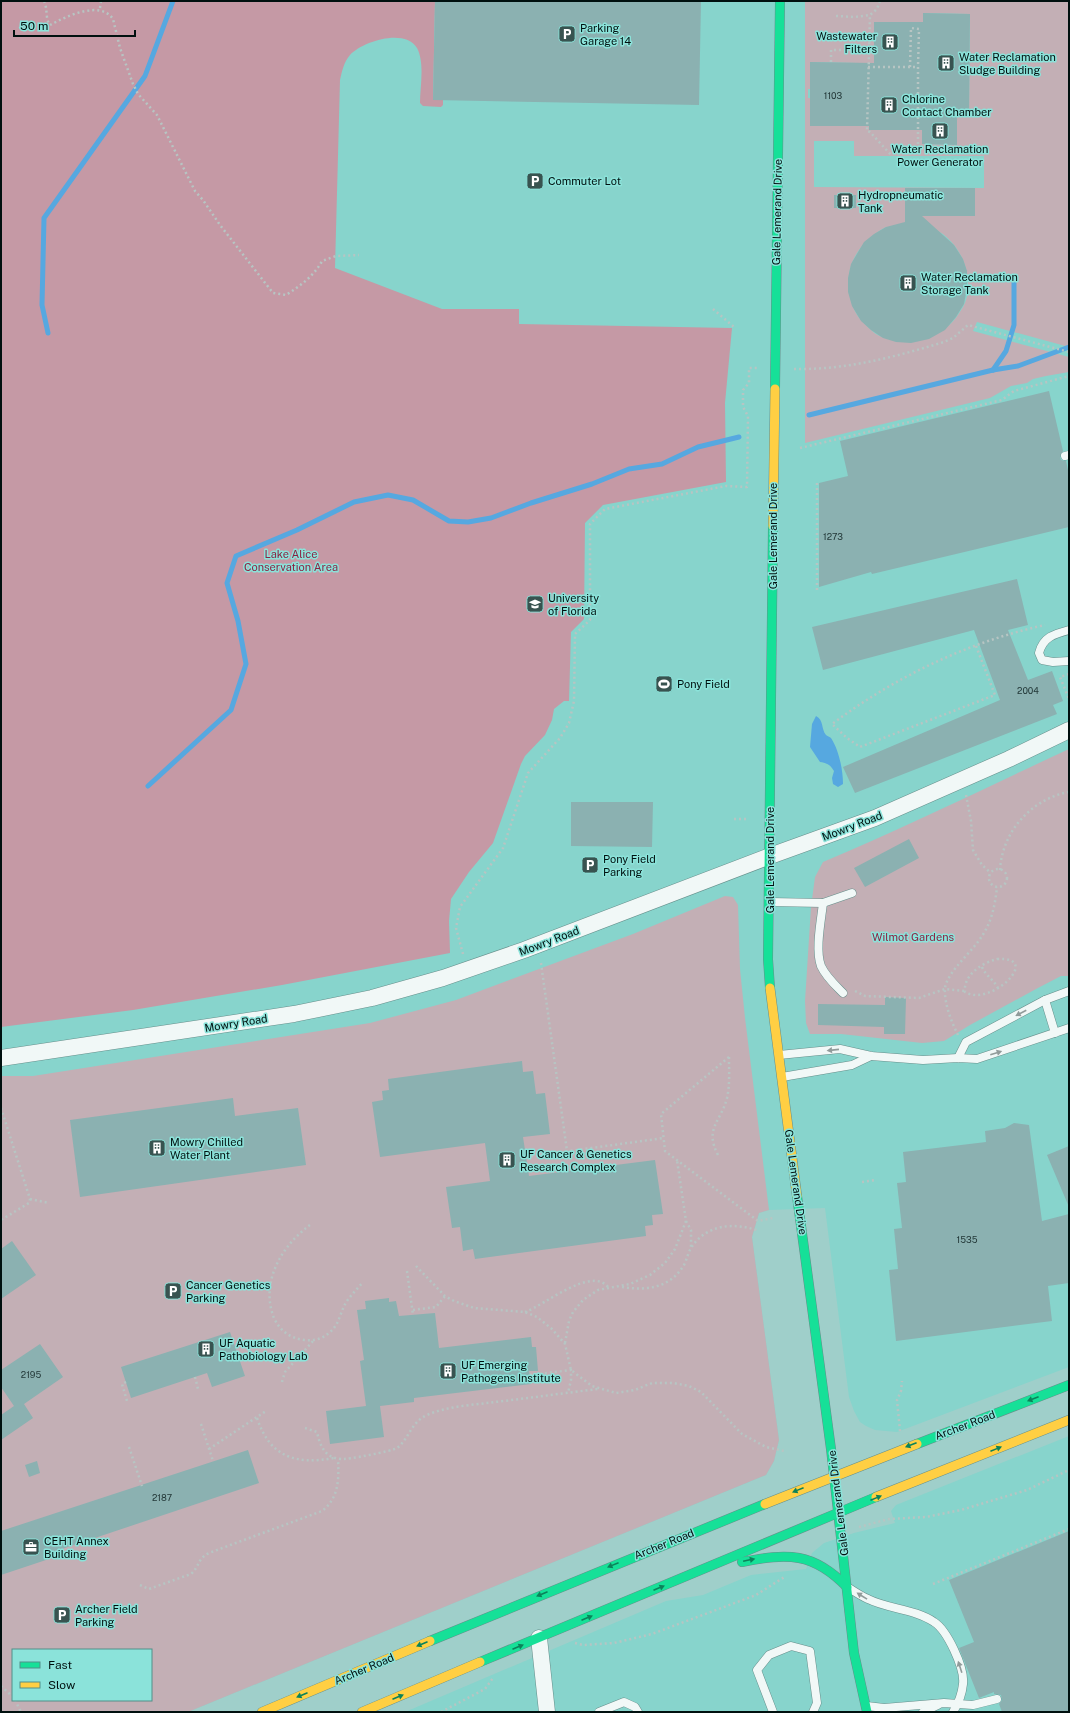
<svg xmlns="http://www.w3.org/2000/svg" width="1070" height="1713" font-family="'Public Sans',sans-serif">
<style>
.built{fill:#87d4cc;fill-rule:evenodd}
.green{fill:#c3afb5;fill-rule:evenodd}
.forest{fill:#c599a5}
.water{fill:#56a8e0}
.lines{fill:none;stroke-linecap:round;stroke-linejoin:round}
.stream{stroke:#56a8e0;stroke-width:5}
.building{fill:#8bb1b1}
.lane-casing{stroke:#668f8b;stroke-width:9}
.street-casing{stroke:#668f8b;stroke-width:17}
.fast-casing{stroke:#668f8b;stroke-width:10}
.slow-casing{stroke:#668f8b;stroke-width:10}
.path{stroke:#b7c5c3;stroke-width:2.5;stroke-dasharray:2 3;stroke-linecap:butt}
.lane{stroke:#f1f8f7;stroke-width:8}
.street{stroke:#f1f8f7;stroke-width:16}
.fast{stroke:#16e098;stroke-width:9}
.slow{stroke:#ffcf43;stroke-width:9}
.oneway{fill:#919b9a}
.oneway2{fill:#0c825a}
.labels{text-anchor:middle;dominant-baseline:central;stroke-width:3;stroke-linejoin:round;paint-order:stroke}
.number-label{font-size:9px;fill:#233838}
.poi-label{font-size:11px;fill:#00100f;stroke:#8be3da;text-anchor:start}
.street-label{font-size:11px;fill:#00100f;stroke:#8be3da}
.park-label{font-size:11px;fill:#8c2041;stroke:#8be3da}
</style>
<rect width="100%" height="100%" fill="#9fcfca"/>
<g class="built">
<path d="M1,1h1068v1366l-172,65 -22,-2 -9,-4 -6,-4 -6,-11 -5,-14 -24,-189 -56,2 -10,3 -7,24 27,203 -5,21 -8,14 -578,237h-187zM13,1650h138v50h-138z"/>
<path d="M1069,1436v276h-664l261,-111 37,-6 48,-20 55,-6 6,-16 12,-10 30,-10 41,-10 -4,-12 5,-6z"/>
</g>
<g class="green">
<path d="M805,1h264v346l-92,-25 -4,9 96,26v15l-23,4 -13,3 -6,4 -16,3 -21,12 -185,45zM923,13l47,1 -1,100zM874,22h33v41h-33zM811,62l47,1v63h-48v-28h-2v-9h2zM869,80l39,50h-39zM923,117h34v28l-35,-1zM814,141h40v15h130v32l-170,-1zM905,188l70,28 -70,-1zM886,227c11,0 31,-3 42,0 31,8 50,52 35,80 -14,23 -18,23 -43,26 -9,1 -29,6 -37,4 -7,-1 -14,-9 -19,-14 -7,-6 -11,-15 -13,-23 -9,-32 7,-58 35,-73z"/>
<path d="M1069,749v227h-8l-25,13 -66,36 -26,16 -22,2 -81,-9h-31l-4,-11 -1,-22 6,-94 4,-30 8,-15c83,-35 164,-75 246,-113z"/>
<path d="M725,896l8,1 5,8 2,64 5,49 24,192 -10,3 -7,24 27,203 -5,21 -8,14 -578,237h-187v-636h32l337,-53 86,-23 177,-66zM13,1650h138v50h-138z"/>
</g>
<path class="forest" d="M1,1h434l-2,99h10v5l-2,2 -18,-1 -3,-3c0,-16 5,-40 -3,-55 -12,-20 -54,-7 -67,7 -6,7 -8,16 -10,25l-5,188 107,41h77v15l213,4 -7,75 1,79 -123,23 -18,18 -1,96 -13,13 -2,69h-5l-10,8 -2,11 -7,15 -20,21 -4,8 -28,79 -24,29 -18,27 -2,22 1,32 -168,32 -149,25 -132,17z"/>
<path class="water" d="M816,716c8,4 5,13 10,19 1,1 4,2 5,3 8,12 12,32 12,46l-5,3 -5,-3 -1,-6 2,-7c-4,-7 -8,-8 -14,-9l-10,-15 2,-23z"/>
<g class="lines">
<g class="stream">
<path d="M48,333l-6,-28 2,-87 101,-142 28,-75"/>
<path d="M993,370l13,-19 8,-26v-45"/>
<path d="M809,415l184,-45 25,-4 51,-19"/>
<path d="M148,786l83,-76 15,-46 -8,-43 -11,-38 9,-27 61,-26 57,-28 34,-7 25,5 36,21 19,1 23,-4 40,-15 61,-19 37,-15 33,-5 36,-17 41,-10"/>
</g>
</g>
<g class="building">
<path d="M435,1h266l-2,104 -266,-5z"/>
<path d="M923,13l47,1 -1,100h-12v31l-35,-1v-14h-53v-4h-59v-64l64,1v-41h49z"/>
<path d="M905,188h70v28h-53l32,29 9,14 4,12v17l-3,16 -8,13 -11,13 -16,9 -18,4 -15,-1 -13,-4 -12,-8 -10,-9 -9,-15 -4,-14v-14l3,-14 13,-22 10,-8 12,-7 19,-5z"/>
<rect x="834" y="195" width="22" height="13"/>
<path d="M1049,391l14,60 -3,6 1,3 5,1 3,14v52l-197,47 -1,-2 -52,15v-104l29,-7 -8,-35z"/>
<path d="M1017,579l11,46 -20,5 20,50 24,-9 11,30 -10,4 4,9 -202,79 -12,-26 157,-67 -26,-70 -151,40 -11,-43z"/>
<path d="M571,802h82l-1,45 -81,-1z"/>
<path d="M909,839l10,19 -54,29 -11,-19z"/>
<path d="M885,997l21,1 -1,36h-21v-7l-66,-2v-21l67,1z"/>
<path d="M522,1061l1,11 10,-1 3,23 9,-1 5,41 -27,3 6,39 126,-16 8,54 -11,1 1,10 -8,1 1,10 -171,23 -2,-10 -10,2 -3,-24 -8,1 -6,-41 44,-6 -5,-38 -105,14 -8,-55 11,-2 -1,-9 7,-1 -1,-11z"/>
<path d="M233,1098l2,18 63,-8 8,57 -226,32 -10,-77z"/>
<path d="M1014,1123l15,2 13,96 27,-7v69l-21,3 4,35 -156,20 -7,-71 9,-1 -4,-40 8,-1 -5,-45 9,-1 -3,-30 83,-10 -1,-11 20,-3z"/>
<path d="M1069,1146v61l-22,-52z"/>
<path d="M12,1241l24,34 -35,24v-50z"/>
<path d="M389,1298v4l7,-1 3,15 36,-3 4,35 92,-11 1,10h4l2,24h-9l2,13 -117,14v4l-34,4 4,31 -54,7 -4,-33 40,-5 -6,-45 4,-1 -7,-50 9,-1 -1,-8z"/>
<path d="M230,1332l15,44 -33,11 -5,-14 -76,25 -10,-31z"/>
<path d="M40,1344l23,33 -39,27 9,14 -32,22v-25l13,-9 -13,-19v-17z"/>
<path d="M248,1450l11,33 -197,66 2,5 -63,21v-44z"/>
<path d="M37,1461l3,12 -11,4 -4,-12z"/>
<path d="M1069,1531v181h-67l-3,-8 3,-4 -1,-5 -7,-1v-2l-15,6 -20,-50 15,-6 -25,-62z"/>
</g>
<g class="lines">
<g class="lane-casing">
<g id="lane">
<path d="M1065,456l4,-1"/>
<path d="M1069,630c-15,4 -26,7 -30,23l3,7 11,2 16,-1"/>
<path d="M770,902l53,1 29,-10"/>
<path d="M823,903c-2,18 -8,47 -2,63 5,11 14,19 22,27"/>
<path d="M1045,1000l10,33"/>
<path d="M779,1055l61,-6 31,7 52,4 35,-2 19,1 92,-31"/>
<path d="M958,1058l8,-16 79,-42 24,-9"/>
<path d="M782,1077l70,-12 19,-9"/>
<path d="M849,1588c6,4 12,8 19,11 20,10 47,10 66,23 13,8 31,46 29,62 -1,10 -5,20 -10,28"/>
<path d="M867,1706l17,2 60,-5 29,2 24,-6"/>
<path d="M599,1712l25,-10 11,5 3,5"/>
<path d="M773,1712l-16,-42 12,-15 22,-9 19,5 7,52 -4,9"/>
<path d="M923,1712l15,-7"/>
</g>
</g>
<g class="street-casing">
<g id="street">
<path d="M1,1058l293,-44 78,-16 71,-20 81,-28 246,-94 105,-38 134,-59 60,-29"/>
<path d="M539,1638l8,74"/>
</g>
</g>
<g class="fast-casing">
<g id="fast">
<path d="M775,389l5,-388"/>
<path d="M770,988l-2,-29 5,-433"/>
<path d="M797,1196l34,253 23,204 13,59"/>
<path d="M917,1444l152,-59"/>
<path d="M742,1562c46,-9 71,-10 105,25"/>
<path d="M430,1641l335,-137"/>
<path d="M480,1662l396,-165"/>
</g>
</g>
<g class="slow-casing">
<g id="slow">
<path d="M773,526l2,-137"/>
<path d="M770,988l27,208"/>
<path d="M876,1497l193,-77"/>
<path d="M765,1504l152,-60"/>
<path d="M262,1712l168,-71"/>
<path d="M362,1712l118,-50"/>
</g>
</g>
<g class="path">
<path d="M44,1c4,8 1,18 6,24 17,-9 50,-25 63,-6l7,29 13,36 5,10 19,21 38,76 8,9 17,25 53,68 13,2c14,-9 28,-19 36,-34l14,-5 23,-1"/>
<path d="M880,1l-3,8 -7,6 -3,116 3,1 22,24"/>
<path d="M100,8l1,-7"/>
<path d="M836,16l19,1 15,-2"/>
<path d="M831,62v-12h38"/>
<path d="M868,67h50v89"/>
<path d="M910,67l1,-39 8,1 -1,38"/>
<path d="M713,309l21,18"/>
<path d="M794,369c52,1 101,-12 150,-27l9,-4 15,-13 101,27"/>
<path d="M800,448l202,-48 12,-9 55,-15"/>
<path d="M817,590v-109"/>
<path d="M976,646l19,49 -135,52 -13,-9 -15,-14c63,-47 136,-82 213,-99"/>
<path d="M1069,674l-9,3 9,22"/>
<path d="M966,795l5,26 2,29 9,15 9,8"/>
<path d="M734,819h12"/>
<circle cx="998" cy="878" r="9"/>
<path d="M1000,870c2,-38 31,-71 69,-78"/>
<path d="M463,954l-7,-26 4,-21 43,-59 25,-75 32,-35 9,-15 5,-22 1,-67 15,-14v-96l15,-15 121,-23 21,1 1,-71 -5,-9v-17l6,-7v-15h8"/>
<path d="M997,959c47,-3 -7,49 -32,33 -2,-17 17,-29 32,-33z"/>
<path d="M541,963l26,188"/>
<path d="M982,967c4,9 11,12 16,21"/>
<path d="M855,991l10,5 54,2 26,-9 20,2"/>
<path d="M958,1035c-7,-14 -14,-32 -13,-47 2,-16 28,-37 37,-52 10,-15 13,-31 15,-49"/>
<path d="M729,1057l-68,57 4,37 93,70 15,-3"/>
<path d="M1,1108l29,91 -1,4 -28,17"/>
<path d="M718,1155c-14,-27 3,-33 9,-57 3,-13 2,-27 2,-41"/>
<path d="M526,1157l138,-19"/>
<path d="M862,1182l14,-2"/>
<path d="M30,1199l19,4"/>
<path d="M686,1221l5,9v17"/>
<path d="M310,1225c-29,21 -50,58 -36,93 6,13 16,20 30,22 10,1 19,-1 26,-8 10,-8 10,-21 17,-31 5,-7 11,-13 16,-19"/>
<path d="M416,1266l29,30 9,5 20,7 51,4 12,5 15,12 13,15 6,26 21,16 24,7 19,-3 17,-7h21l16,3 12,6 41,42 24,13 18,4"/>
<path d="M407,1271l6,44"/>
<path d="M622,1287c25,4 48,1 62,-22 3,-6 4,-12 7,-17 15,-24 44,-26 68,-17"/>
<path d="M413,1310l23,-3 9,-11"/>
<path d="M525,1312c20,-7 66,-46 83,-25"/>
<path d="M565,1343l4,-22 4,-9 10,-12 15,-10 32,-6 20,-9 15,-12 10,-14 11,-28 -9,-61"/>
<path d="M530,1375l41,-5v10l-3,13"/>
<path d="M195,1377l3,12"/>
<path d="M126,1382l-4,2 5,17"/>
<path d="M282,1382l3,-10 29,-32"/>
<path d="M257,1418c13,39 38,47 77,40"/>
<path d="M201,1424l12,37"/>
<path d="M305,1428l12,4c3,14 8,26 24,27 5,1 52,-8 56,-11 12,-9 14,-26 30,-33 21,-9 46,-10 68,-13 35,-4 69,-9 103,-13"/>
<path d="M900,1431l-3,-31 4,-9 1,-10"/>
<path d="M129,1447l13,39"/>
<path d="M209,1449l57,-38"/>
<path d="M859,1527l30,-8 37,-2 35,-7 66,-20 42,-20"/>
<path d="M933,1584l136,-55"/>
<path d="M140,1585l9,4 42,-15c9,-8 6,-15 18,-21l113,-42c17,-13 17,-32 16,-52"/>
<path d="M575,1643l8,2 31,-2 38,-9 104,-39 30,-19"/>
<path d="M1,1686l12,11"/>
<path d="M15,1700l6,12"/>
<path d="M441,1712l44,-23 8,-11"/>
</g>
<use href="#lane" class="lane"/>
<use href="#street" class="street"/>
<use href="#fast" class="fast"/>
<use href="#slow" class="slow"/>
</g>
<defs><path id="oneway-solid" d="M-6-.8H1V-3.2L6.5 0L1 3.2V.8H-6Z"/></defs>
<g class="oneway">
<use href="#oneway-solid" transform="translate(1021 1013) rotate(152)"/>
<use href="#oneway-solid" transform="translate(833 1050) rotate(174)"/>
<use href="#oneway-solid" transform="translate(996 1053) rotate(-18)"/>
<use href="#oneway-solid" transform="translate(862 1596) rotate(-148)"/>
<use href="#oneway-solid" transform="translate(960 1667) rotate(-108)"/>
</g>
<g class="oneway2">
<use href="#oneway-solid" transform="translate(1033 1399) rotate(159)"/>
<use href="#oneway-solid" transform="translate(911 1445) rotate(159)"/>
<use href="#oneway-solid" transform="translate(996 1449) rotate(-22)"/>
<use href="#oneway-solid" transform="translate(798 1490) rotate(158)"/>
<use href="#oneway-solid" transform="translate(876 1498) rotate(-22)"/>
<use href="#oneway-solid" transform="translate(749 1560) rotate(-12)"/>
<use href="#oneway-solid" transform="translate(613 1565) rotate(158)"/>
<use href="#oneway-solid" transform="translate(659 1588) rotate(-23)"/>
<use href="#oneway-solid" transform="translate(542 1594) rotate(157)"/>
<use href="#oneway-solid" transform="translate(587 1618) rotate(-23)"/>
<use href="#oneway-solid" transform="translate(422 1644) rotate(157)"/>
<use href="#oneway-solid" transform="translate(518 1647) rotate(-23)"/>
<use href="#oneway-solid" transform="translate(302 1695) rotate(157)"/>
<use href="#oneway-solid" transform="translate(398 1697) rotate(-23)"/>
</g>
<defs>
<g id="parking-square" transform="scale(0.9)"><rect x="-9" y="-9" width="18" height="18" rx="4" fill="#385350" stroke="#8be3da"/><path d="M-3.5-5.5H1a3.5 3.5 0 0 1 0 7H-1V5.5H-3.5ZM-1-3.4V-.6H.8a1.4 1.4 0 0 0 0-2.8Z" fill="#fff"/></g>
<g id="building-square" transform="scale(0.9)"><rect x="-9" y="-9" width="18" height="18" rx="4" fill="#385350" stroke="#8be3da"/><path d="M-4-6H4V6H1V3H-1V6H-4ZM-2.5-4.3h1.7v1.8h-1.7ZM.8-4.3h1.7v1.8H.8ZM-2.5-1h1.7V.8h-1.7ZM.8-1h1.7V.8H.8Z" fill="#fff"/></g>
<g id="university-square" transform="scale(0.9)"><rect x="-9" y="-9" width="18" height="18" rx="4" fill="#385350" stroke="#8be3da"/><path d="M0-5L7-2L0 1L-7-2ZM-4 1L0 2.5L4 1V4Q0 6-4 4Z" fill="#fff"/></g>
<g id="stadium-square" transform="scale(0.9)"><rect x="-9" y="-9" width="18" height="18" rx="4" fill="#385350" stroke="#8be3da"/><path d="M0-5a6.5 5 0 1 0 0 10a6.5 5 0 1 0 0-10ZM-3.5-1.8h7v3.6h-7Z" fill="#fff"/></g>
<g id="office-square" transform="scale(0.9)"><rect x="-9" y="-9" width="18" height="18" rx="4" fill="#385350" stroke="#8be3da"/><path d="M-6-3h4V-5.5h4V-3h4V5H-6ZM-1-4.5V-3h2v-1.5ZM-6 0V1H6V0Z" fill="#fff"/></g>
</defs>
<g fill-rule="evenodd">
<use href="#parking-square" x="567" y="34"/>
<use href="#building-square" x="890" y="42"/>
<use href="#building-square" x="946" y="63"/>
<use href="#building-square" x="889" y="105"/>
<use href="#building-square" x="940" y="131"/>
<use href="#parking-square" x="535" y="181"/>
<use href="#building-square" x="845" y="201"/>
<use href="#building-square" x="908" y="283"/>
<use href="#university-square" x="535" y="604"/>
<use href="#stadium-square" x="664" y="684"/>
<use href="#parking-square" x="590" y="865"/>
<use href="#building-square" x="157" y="1148"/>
<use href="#building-square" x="507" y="1160"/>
<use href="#parking-square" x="173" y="1291"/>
<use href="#building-square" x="206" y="1349"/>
<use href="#building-square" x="448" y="1371"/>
<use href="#office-square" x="31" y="1547"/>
<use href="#parking-square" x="62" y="1615"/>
</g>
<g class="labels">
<g class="number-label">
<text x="833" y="95">1103</text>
<text x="833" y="536">1273</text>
<text x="1028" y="690">2004</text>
<text x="967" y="1239">1535</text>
<text x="31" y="1374">2195</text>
<text x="162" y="1497">2187</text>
</g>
<g class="poi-label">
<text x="580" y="28">Parking<tspan x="580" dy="13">Garage 14</tspan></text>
<text x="877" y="36" text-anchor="end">Wastewater<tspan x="877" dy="13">Filters</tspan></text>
<text x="959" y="57">Water Reclamation<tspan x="959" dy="13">Sludge Building</tspan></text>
<text x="902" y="99">Chlorine<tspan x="902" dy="13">Contact Chamber</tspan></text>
<text x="940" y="149" text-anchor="middle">Water Reclamation<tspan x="940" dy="13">Power Generator</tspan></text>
<text x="548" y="181">Commuter Lot</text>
<text x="858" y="195">Hydropneumatic<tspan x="858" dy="13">Tank</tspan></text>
<text x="921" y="277">Water Reclamation<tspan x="921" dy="13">Storage Tank</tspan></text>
<text x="548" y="598">University<tspan x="548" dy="13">of Florida</tspan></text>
<text x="677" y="684">Pony Field</text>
<text x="603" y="859">Pony Field<tspan x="603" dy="13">Parking</tspan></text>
<text x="170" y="1142">Mowry Chilled<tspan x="170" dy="13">Water Plant</tspan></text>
<text x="520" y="1154">UF Cancer &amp; Genetics<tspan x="520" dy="13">Research Complex</tspan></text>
<text x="186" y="1285">Cancer Genetics<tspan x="186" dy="13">Parking</tspan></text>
<text x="219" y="1343">UF Aquatic<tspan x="219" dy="13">Pathobiology Lab</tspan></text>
<text x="461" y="1365">UF Emerging<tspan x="461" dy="13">Pathogens Institute</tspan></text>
<text x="44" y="1541">CEHT Annex<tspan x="44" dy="13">Building</tspan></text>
<text x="75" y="1609">Archer Field<tspan x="75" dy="13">Parking</tspan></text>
</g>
<g class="street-label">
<text transform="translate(777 212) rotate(-89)">Gale Lemerand Drive</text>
<text transform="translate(773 536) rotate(-90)">Gale Lemerand Drive</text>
<text transform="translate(852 826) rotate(-21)">Mowry Road</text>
<text transform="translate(770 860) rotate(-90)">Gale Lemerand Drive</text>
<text transform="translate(549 941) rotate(-21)">Mowry Road</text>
<text transform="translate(236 1023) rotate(-9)">Mowry Road</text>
<text transform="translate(796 1182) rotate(82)">Gale Lemerand Drive</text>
<text transform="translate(965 1425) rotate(-21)">Archer Road</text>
<text transform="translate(838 1503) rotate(-97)">Gale Lemerand Drive</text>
<text transform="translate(664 1544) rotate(-22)">Archer Road</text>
<text transform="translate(364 1669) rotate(-23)">Archer Road</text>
</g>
<g class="park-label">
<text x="291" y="554">Lake Alice<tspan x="291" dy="13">Conservation Area</tspan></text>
<text x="913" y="937">Wilmot Gardens</text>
</g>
</g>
<rect width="1070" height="1713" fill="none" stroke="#00100f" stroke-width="4"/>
<rect x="12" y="1649" width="140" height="52" fill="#8be3da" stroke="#538f89"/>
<rect x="20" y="1662" width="20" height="6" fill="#16e098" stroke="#538f89"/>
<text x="48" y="1669" font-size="12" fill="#00100f">Fast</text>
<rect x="20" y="1682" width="20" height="6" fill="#ffcf43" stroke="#538f89"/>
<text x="48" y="1689" font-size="12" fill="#00100f">Slow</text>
<path d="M14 30v6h121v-6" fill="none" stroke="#00100f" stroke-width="2"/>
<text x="20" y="30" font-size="12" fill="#00100f" stroke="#8be3da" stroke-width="3" paint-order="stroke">50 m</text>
</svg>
